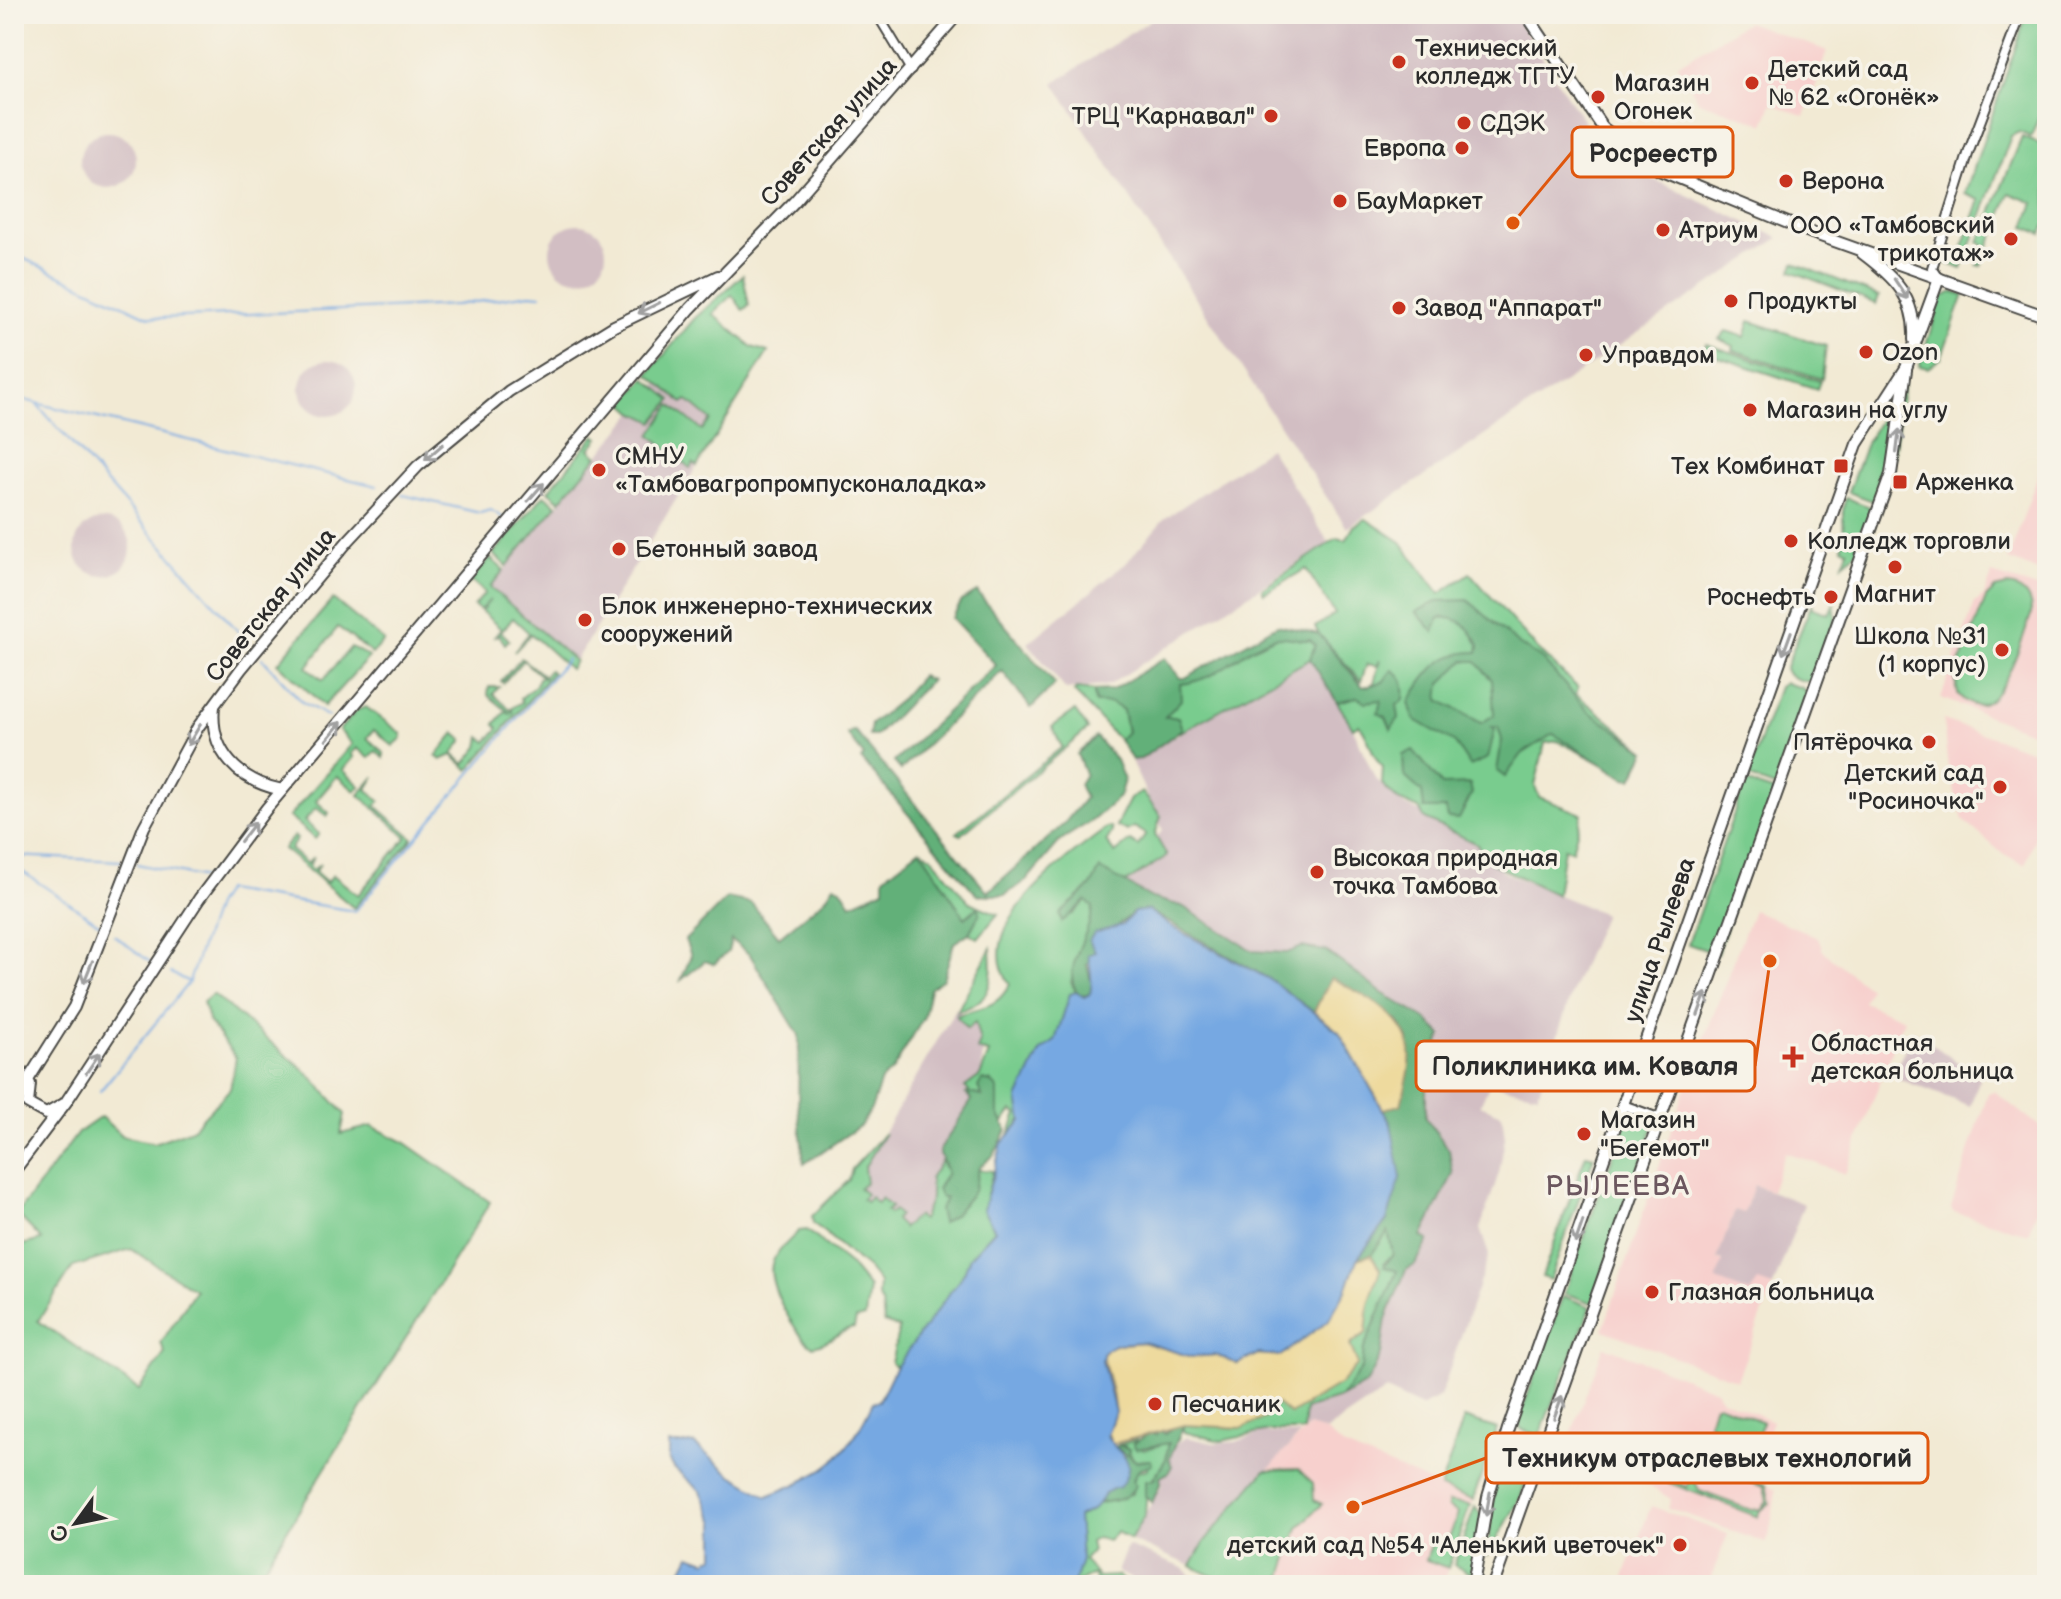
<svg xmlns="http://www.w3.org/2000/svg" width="2061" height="1599" font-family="'Balsamiq Sans',sans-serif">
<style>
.built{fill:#f7d0cd}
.industrial{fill:#d2bec3}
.green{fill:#79cc8e;stroke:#527c5c;stroke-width:2;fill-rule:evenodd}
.forest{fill:#62b079;stroke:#466e52;stroke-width:2;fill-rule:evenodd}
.sand{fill:#eeda9e;stroke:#8c8264;stroke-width:2}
.water{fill:#76a8e2;stroke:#506a86;stroke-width:2}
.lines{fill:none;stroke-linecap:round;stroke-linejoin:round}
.stream{stroke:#76a8e2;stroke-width:2}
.minor-casing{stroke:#494844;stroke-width:12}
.major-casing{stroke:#494844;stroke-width:14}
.minor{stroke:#fff;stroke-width:8}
.major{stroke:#fff;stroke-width:10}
.oneway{stroke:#a0a0a0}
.poi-dot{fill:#c8321e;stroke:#f7f3e8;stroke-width:3}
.labels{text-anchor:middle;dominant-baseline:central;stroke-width:7;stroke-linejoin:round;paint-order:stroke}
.poi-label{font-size:24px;fill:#2b2b2b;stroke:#f7f3e8;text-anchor:start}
.street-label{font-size:24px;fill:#2b2b2b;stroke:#f7f3e8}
.quarter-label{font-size:28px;letter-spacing:2px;fill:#6b565e;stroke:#f7f3e8}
.leader{fill:none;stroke:#df570e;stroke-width:3}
.callout-dot{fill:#df570e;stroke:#f7f3e8;stroke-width:3}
.callout{fill:#f7f3e8;stroke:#df570e;stroke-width:3}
.callout-label{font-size:26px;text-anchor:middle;font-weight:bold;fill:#2b2b2b}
</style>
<rect width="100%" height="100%" fill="#f7f3e8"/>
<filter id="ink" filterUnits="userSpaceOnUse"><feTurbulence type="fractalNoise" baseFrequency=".0125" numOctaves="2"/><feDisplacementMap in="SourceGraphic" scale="16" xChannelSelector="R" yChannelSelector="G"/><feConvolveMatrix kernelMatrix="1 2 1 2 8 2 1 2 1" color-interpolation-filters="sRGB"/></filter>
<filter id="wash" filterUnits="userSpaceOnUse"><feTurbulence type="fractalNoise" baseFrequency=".006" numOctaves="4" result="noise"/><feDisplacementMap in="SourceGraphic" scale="32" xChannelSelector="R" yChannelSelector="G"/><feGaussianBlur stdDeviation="1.8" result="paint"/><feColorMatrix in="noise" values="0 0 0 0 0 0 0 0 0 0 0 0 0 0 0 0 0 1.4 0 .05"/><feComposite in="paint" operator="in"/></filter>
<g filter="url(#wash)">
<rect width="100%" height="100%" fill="#f2ead4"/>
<g class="built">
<path d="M1747,22l81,29 -23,65 -33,-12 -8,20 -65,-23 -22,-36z"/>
<path d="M2042,463l5,1v110l-39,-14z"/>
<path d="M1992,574l55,17v147l-106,-40 34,-95 9,-7z"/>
<path d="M1943,720l104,36v49l-22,60 -23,-12 -39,-33 -15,-52z"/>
<path d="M1753,910l65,27 5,14 46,37 -6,14 41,17 -59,155 -60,-22 -14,39 -17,-6 -10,28 -9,-3 -18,49 56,28 -36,93 -134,-50 84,-246z"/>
<path d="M1994,1091l53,41v54l-19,47 -75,-21 -2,-4 37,-115z"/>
<path d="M1604,1346l112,44 6,9 50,22 -21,55 25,14 -7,47 -4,6 -97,-35 3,-9 -22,-13 -86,-30z"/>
<path d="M1309,1426l16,5 20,16 128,53 -31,85h-210l-41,-19 75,-96z"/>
<path d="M1651,1506l77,28 -20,51h-87z"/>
</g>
<g class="industrial">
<path d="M1160,14h354l66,102 29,35 29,21 141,66 -432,290 -293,-445z"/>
<circle cx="108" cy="160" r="28"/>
<circle cx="578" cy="252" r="28"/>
<path d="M698,335l48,53 -171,273 -85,-74z"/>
<circle cx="328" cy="388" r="28"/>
<path d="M1269,448l60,95 -220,142 -43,5 -38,-47 97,-79 39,-45z"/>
<circle cx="103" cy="548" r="28"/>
<path d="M1310,659l41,65 24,54 29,27 77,34 22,33 101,42 -29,69 -37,111 -48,-10 -10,21 22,9 3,24 -6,35 -19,56 9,26 -49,142 -19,10 -35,-17 -61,41 -16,-5 -6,5 2,-22 35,-11 27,-15 14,-28 5,-36 20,-49 9,-5 14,-25 -7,-3 30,-63 -3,-24 -23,-32 1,-98 -45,-27 -56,-42 -24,-4 -15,6 -34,-2 -71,-45 -30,-8 -32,-18 43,-50 -32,-69z"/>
<path d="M956,1008l28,24 -4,62 -36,63 -10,45 -32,36 -51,-48z"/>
<path d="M1912,1030l68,48 -10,28 -74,-28 -1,-4z"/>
<path d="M1754,1185l50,19 -31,83 -15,-5 -8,11 -34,-13 7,-19 -6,-2 18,-49 9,3z"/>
<path d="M1262,1433l38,1 -95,107 -14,25 -61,-26 32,-55 -6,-4 19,-36 11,-8 27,6 23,-1z"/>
<path d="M1127,1546l58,23 11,12 -1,4h-63l2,-5 -17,-8z"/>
</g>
<g class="green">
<path d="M2027,14h20v82l-16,41 -12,-5 -8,4 -49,133 -21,-8 16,2 23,-63 -15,-6z"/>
<path d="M2022,137l25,10v75l-5,12 -17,-7 9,-24 -24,-10 -29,73 -4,-1 7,-20 -5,-3z"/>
<path d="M1794,263l85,33 -3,8 -85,-33z"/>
<path d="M743,275l6,30 -6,5 -11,-15 -19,19 39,33 16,5 -71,114 -4,-3 -3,5 -39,-33 20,-30 31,25 9,-10 -24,-20 -4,3 -35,-29 46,-55z"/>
<path d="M1954,292l10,3 -23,63 -13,10 -9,-2 23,-69z"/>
<path d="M1750,321l76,25 -4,33 -89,-29 1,-4 -15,-7 7,-8 19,6z"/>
<path d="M1706,344l114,37 -3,8 -114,-37z"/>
<path d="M645,378l27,22 -18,22 -20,-10 -10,-9z"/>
<path d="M1904,380l-10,75 -16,48 -30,-11 19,-51z"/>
<path d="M595,435l4,3 -9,11 8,7 -38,45 -12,-10z"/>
<path d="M544,495l13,10 -50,61 -14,-12z"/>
<path d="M1846,498l30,11 -18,42 -15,12 5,-13 -6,-3c5,-18 -3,-32 4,-49z"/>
<path d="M1366,519l35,23 39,52 30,-21 70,79 38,36 -2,6 70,57 -14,28 -74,-38 -13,2 -10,43 4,11 43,17 -10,36 -8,-2 -7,47 -68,-33 -12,-18 -52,-25 -6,-10 -21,-9 -16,-16 1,-17c-13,-12 -12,-29 -24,-43l-6,4 -16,-26 37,-19 6,-23 -3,6 -10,-2 -6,17 -42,-47 -4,-7 20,-13 -29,-45 -42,24 -2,-4 75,-51 9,2 8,-14z"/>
<path d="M490,558l14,12 -14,17 85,74 -5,8 -39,-35 -17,18 15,-19 -16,-15 -12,14 8,8 -4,4 -6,-9 -4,1 6,-7 -20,-18 9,-11 -10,10 -6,-4 11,-13 -13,-12 -8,7z"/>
<path d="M2007,586c16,1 25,12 24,29 -9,24 -36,123 -73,79l-3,-18 31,-78 9,-9z"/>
<path d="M333,599l51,42 -12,13 -34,-27 -31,40 16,13 28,-33 18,10 -45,49 -46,-43z"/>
<path d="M1812,603l1,5 16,6 5,-11 2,15 -23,63c-9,2 -24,-3 -28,-12z"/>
<path d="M1277,636l33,3 5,6 -5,14 -131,74 3,-4 -17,-12 15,-33z"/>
<path d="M521,658l23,18 5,-6 3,3 -83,97 -17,-15 -11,5 -5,-4 19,-23 8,7 -10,14 12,10 14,-17 2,-10 6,5 12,-14 -4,-4 10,-12 6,2 -23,-19 1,-8h10l-6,7 20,18 -1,-4 10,-6 -2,-3 16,-14 2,-7h5l-20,-18 -20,23 -2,-2z"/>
<path d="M1785,683l17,5 6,7 -31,93 -30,-11 32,-90z"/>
<path d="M1076,689l18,2 1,12h16l12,7 4,23 -8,7 -45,-48z"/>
<path d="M366,707l35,26 1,5 -9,8 -19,-16 -7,8 17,15v5l-8,-7 -7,7 -12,-10 -6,6 3,3 -11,13 17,16 -5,5 -18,-15 -21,25 13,12 -2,3 -11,-8 -12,13 15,13 -4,5 -26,-22 63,-73 -13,-14 18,-20z"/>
<path d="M1075,711l13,18 -127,106 -4,-2 105,-86 -10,-20z"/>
<path d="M375,776l-8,13 13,12 -4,5 37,32 -59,70 -71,-59 11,-13 3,3 -7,10 17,15 6,-7 -4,9 4,4 7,-6 -5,8 12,10 6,-7 25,20 49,-58 -48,-42z"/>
<path d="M1745,782l30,10 -58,162 -29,-10z"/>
<path d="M1142,792l19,24 -6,19 12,21 -42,27 -25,-13 -9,16 -21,18 3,10 14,-14 6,6 -1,17 -21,59 5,10 -6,2 -15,47 -15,11 -22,48 10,11 -20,26 9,-23 -5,-3 -9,12 -5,-9v-25l-7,-7 -9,-2v16l-16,-2 3,-3 -4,-4 15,-11 9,-23 -12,-3 3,-8 -5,-20 -8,7 -11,-13c26,-11 39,-5 54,-32 -41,-57 56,-126 97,-156l4,-1 1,5 -6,10 9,11 15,-12 8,5 8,-12 -12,-7 -7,4 -11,-5 14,-27z"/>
<path d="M920,849l12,8 37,45 29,12 -20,24 -9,-5 11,-20 -2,-5 -13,10z"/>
<path d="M991,948c2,31 2,55 -34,63z"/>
<path d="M213,994l97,81 35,39 -4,20 31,-8 34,17 84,59 -237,383h-239v-338l28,-7 -25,-26 61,-81 23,-16 21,19 32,7 38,-14 38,-40 6,-31 -27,-36 -6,-20zM131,1249l64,41 -34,53 4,10 -26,37 -101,-69 35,-54z"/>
<path d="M1630,1116l17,4 6,8 -61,175 -28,-10 60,-168z"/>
<path d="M885,1133l-21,35 2,14 -7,6 7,6 -4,5 4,3 4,-5 7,6 4,-5 10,9 -5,4 3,3 5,-4 5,5 -4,5 8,8 14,-12 5,4 9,-22 -1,-19 11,-18 6,12 -10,16 4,9 6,-1 7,18 20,-25 4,-21 15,2 -10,39 12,20 -25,27 -6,16 -68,94 -5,-4 8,-35 -15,-5 -2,-20 -4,-5 1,-15 -11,-14 -55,-46 -1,-7 37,-36 3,-11z"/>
<path d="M1586,1154l8,2 -44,124 -8,-3z"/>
<path d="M807,1230l43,35 19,23 -4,29 -9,2 -2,9c-17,3 -22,15 -42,18 -17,-11 -48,-65 -39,-85 5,-11 17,-21 26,-30z"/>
<path d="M1388,1231l5,23 -9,9 13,8 -33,77 -2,20 -6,10 -16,20 -35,11 -2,22h-34l-48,10 -37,-9v-7l59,3 123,-95 3,-29 11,-35 -9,-14z"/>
<path d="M1563,1296l28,11 -52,129 -18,-7 -3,-7z"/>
<path d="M1718,1404l45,18 -8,20 -47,-19 5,-17z"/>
<path d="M1464,1418l33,11 -24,71 -33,-12z"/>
<path d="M1136,1440l-3,4 11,6 25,-8 -3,17 -19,28 -2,28 -15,25 -13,-8 -9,9 -11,-3 -7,4 2,9 -8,9 14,17 20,-1 10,9h-31l-4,-11 -20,11 8,-25 -3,-43 14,-7 3,-6 37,-10 3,-21 12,-4 3,-9 -15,1 -10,-15 -7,-1z"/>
<path d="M1519,1440l15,3 3,6 -16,48 -34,60 7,-64 16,-49z"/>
<path d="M1708,1464l58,21 4,18 -11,9 -1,5 -94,-36 1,-4 22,10 6,-17zM1703,1467l61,20 3,15 -6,7 -10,1 -52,-19 -6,-15z"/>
<path d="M1298,1469l15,14 1,17 8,4 -24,24 -19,57h-47l-41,-19 14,-25 60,-71z"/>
<path d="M1448,1502l22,3 -22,63 -22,-8 6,-17 14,4 12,-34 -10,-6z"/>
<path d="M1475,1507l7,9 -11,58 -17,-9z"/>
</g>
<g class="forest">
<path d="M977,592l78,92 -24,24 -29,-37 -101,99 -7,-8 102,-97 -44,-47 10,-17z"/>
<path d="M1468,600l49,43 25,16 45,51 59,41 -14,28 -7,-1 -72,-44 -31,20 -17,23 -8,-6 5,-31 -4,-13h-6l3,2 -7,29 -18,8 -15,-23 -41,-24 -5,-16c18,-30 31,-52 69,-51l1,-7c-9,-17 -19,-29 -40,-27l-5,14 -18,-20 21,-11zM1464,661h12l16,19 2,35 -13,8 -42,-23 2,-17z"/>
<path d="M1277,625l42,9 44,53 20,-5 9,-12c13,6 13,17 12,30l-7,5 2,13 -8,11 -5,-12 -8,-4 3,-13 -15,2 -9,-5 -20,5 -27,-43 5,-14 -5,-5c-12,1 -27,-6 -37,-2 -34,11 -52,43 -93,46l1,16 -16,17h13l4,12 -41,30 -9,1 -13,-20 8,-8 -4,-22 -12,-7h-16l-1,-12 18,-1 53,-32 15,20h5z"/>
<path d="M921,676l9,4 -54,56h-7l2,-12 28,-23z"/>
<path d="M854,730l134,162 76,-68 21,-26 -6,-14 6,-10 -8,-20 19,-17 20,23 8,20 -5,17 -26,23 -32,20 -35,41 -21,14h-28l-116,-136 3,-3 -17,-22z"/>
<path d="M1413,750l29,35 28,-1 2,9 -13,26 -12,-1 -2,-9h-21l-2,-17 -18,-16 -1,-21z"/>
<path d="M920,849l45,69 13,-11 2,6 -11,20 -15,10 -11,36 -13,10 -6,28 -32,54 -11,9 -9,27 -11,18 -57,39 -6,-57 1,-72 -49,-80 -19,-15 -3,12 -14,12 -9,-3 -24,19 10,-24 -6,-16 42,-42 24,5 28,34 46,-38 9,-14 7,3 10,16 33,-15v-12z"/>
<path d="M1100,869l52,29 30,8 71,45 34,2 15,-6 24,4 56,42 45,27 15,15 -16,39v44l23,32 4,24 -31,63 7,3 -14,25 -9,5 -20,49 -5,36 -14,28 -27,15 22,-30 2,-20 33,-77 -13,-4 9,-13 -5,-22 -17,23 -14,4 30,-39 4,-96 -8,-15 18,-4 8,-65 -11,-19 -67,-43 -17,34 -43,-32 -123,-70 -14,2 -41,34 2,6 -8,13 5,20 -2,9 -9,2c-25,-21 11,-63 12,-89l-7,-6 -24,21 -2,-8 31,-28z"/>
<path d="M982,1080l9,2 7,7v25l9,16 -13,25 -15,13 -5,22 -20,25 -12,8 -3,-13 7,-12h-5l-4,-9 10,-16 -8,-22 33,-51 -4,-4 2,-3 12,3 -4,-9z"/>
<path d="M1175,1424l9,1 -15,34 3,7 -4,7 -8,4 1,5 -9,21 -7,-7v-15l8,-1 13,-21 3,-16 -33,6 -3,-5 17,-11 6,2 3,-5 6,4z"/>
<path d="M1118,1445l11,4 -1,5 7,7 16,-1 1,4 -13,5 -7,12 4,4c-12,19 -21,14 -41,19l31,-49 -10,-8z"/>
</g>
<g class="sand">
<path d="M1331,978c28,14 76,37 79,72 2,19 -5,38 -9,55l-18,4 -44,-77 -25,-20z"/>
<path d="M1371,1255l9,14 -11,35 -3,29 -16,12 8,19 -18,20 -50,30 -13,-10 -11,6 2,7 -25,11 -59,-3 -72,19 -5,-13c15,-18 1,-55 -5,-75l7,-10 33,-4 50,15 24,-2 21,9 21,-10 22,2 66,-66 11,-31z"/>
</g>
<path class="water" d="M1148,910l24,17 99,53 68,52 52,92 10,54 -14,42 -30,39 -11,31 -18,31 -48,35 -22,-2 -21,10 -21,-9 -24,2 -49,-15 -27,2 -12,7 -2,9 13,52 -8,23c10,23 34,20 13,52 -23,5 -16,16 -30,24 -4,2 -8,3 -12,6l3,43 -8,25h-398l15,-30 16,6 9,-5v-34l-14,-31 -27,-23 -5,-9v-15h25l38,31 35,21c57,-21 81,-38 106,-94l6,-1 15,-31 70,-97 6,-16 25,-27 -12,-20 19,-67 20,-22 -4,-22 22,-47 15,-11 15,-47 6,-2 8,5 6,-3c3,-12 0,-29 -2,-39l7,-3 -6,-11 5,-8 28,-8 12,-13z"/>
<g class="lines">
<g class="stream">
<path d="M14,254l135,63 12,1 295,-13 74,-11 11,1"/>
<path d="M14,397l22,6 209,236"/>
<path d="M36,403l341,83"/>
<path d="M403,495l77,18 11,-3 14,9"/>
<path d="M262,658l40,44 27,15"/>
<path d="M14,856l107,5"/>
<path d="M137,864l67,14"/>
<path d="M14,866l86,58"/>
<path d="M114,935l36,27"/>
<path d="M189,982l26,-76 10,-16 130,21 212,-252"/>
<path d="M100,1091l89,-109 -18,-9"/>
</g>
</g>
</g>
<g filter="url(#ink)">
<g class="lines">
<g class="minor-casing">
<g id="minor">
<path d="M877,14l34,56"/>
<path d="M1939,278l-7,-10 37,-117 52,-137"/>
<path d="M1623,1105l38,14"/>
</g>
</g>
<g class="major-casing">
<g id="major">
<path d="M1526,14l77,114 56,42 153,63 235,84"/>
<path d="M1862,253c32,24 54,44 52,87"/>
<path d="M214,706c-5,46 25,75 68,84"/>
<path d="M30,1084l-2,20 18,10 16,-9"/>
<path d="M14,1102l60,-95 70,-180 54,-100 43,-58 107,-128 70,-75 91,-75 105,-65 104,-50"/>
<path d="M14,1171l52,-69 133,-203 68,-91 423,-499 104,-107 164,-188"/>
<path d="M1473,1585l15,-88 20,-68 349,-985 49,-76 33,-90"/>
<path d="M1493,1585l398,-1111 15,-104"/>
</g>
</g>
<use href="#minor" class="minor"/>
<use href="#major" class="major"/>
</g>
<defs><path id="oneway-shaft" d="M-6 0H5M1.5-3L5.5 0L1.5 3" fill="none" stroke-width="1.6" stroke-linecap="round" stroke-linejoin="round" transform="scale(2)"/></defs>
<g class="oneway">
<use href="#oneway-shaft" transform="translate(1901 289) rotate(56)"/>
<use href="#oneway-shaft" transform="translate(649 308) rotate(153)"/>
<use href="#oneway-shaft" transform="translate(1898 441) rotate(-83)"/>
<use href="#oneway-shaft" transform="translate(434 452) rotate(139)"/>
<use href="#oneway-shaft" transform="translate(536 492) rotate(-49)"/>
<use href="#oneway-shaft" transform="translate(1787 643) rotate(110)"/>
<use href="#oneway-shaft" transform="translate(334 731) rotate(-50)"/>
<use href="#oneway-shaft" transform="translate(194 735) rotate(121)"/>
<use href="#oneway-shaft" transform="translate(248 832) rotate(-52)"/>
<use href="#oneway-shaft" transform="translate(88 972) rotate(112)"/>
<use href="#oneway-shaft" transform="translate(1702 1004) rotate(-70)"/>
<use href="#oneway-shaft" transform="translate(93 1063) rotate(-56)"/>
<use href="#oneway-shaft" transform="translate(1579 1232) rotate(109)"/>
<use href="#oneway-shaft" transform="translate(1558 1407) rotate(-70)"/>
<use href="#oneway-shaft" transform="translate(1488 1504) rotate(100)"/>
</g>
</g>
<g class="poi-dot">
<circle cx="1399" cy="62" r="8"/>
<circle cx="1752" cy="83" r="8"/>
<circle cx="1598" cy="97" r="8"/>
<circle cx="1271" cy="116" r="8"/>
<circle cx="1464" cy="123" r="8"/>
<circle cx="1462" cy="148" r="8"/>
<circle cx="1786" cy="181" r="8"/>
<circle cx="1340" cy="201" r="8"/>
<circle cx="1663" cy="230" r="8"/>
<circle cx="2011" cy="239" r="8"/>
<circle cx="1731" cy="301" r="8"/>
<circle cx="1399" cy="308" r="8"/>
<circle cx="1866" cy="352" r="8"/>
<circle cx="1586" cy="355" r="8"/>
<circle cx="1750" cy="410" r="8"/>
<rect x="1833" y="458" width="16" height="16" rx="4"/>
<circle cx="599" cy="470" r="8"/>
<rect x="1892" y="474" width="16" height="16" rx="4"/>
<circle cx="1791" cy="541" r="8"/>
<circle cx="619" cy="549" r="8"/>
<circle cx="1895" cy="567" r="8"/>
<circle cx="1831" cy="597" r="8"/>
<circle cx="585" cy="620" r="8"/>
<circle cx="2002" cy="650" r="8"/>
<circle cx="1929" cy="742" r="8"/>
<circle cx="2000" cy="787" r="8"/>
<circle cx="1317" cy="872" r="8"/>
<path d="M1789 1045h8v8h8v8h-8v8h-8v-8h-8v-8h8z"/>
<circle cx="1584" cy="1134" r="8"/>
<circle cx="1652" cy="1292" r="8"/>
<circle cx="1155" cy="1404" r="8"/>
<circle cx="1680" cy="1545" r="8"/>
</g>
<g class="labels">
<g class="poi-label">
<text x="1415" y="48">Технический<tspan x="1415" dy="28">колледж ТГТУ</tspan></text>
<text x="1768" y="69">Детский сад<tspan x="1768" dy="28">№ 62 «Огонёк»</tspan></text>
<text x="1614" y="83">Магазин<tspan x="1614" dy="28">Огонек</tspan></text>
<text x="1255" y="116" text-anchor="end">ТРЦ "Карнавал"</text>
<text x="1480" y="123">СДЭК</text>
<text x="1446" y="148" text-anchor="end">Европа</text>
<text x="1802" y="181">Верона</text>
<text x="1356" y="201">БауМаркет</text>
<text x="1995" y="225" text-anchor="end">ООО «Тамбовский<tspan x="1995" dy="28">трикотаж»</tspan></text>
<text x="1679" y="230">Атриум</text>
<text x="1747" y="301">Продукты</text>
<text x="1415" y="308">Завод "Аппарат"</text>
<text x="1882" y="352">Ozon</text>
<text x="1602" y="355">Управдом</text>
<text x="1766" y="410">Магазин на углу</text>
<text x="615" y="456">СМНУ<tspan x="615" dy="28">«Тамбовагропромпусконаладка»</tspan></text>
<text x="1825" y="466" text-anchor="end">Тех Комбинат</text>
<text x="1916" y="482">Арженка</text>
<text x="1807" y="541">Колледж торговли</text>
<text x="635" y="549">Бетонный завод</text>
<text x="1895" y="594" text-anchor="middle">Магнит</text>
<text x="1815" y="597" text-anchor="end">Роснефть</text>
<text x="601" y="606">Блок инженерно-технических<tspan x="601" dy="28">сооружений</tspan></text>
<text x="1986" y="636" text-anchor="end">Школа №31<tspan x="1986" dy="28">(1 корпус)</tspan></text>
<text x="1913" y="742" text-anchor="end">Пятёрочка</text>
<text x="1984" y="773" text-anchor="end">Детский сад<tspan x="1984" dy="28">"Росиночка"</tspan></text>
<text x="1333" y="858">Высокая природная<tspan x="1333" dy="28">точка Тамбова</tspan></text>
<text x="1811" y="1043">Областная<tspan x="1811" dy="28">детская больница</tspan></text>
<text x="1600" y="1120">Магазин<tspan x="1600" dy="28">"Бегемот"</tspan></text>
<text x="1668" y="1292">Глазная больница</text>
<text x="1171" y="1404">Песчаник</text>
<text x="1664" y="1545" text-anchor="end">детский сад №54 "Аленький цветочек"</text>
</g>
<g class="street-label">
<text transform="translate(829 132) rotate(-48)">Советская улица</text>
<text transform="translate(271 605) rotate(-51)">Советская улица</text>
<text transform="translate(1660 940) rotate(-71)">улица Рылеева</text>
</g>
<g class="quarter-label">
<text x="1618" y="1186">РЫЛЕЕВА</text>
</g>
</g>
<path class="leader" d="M1513 223L1572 152M1770 961L1755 1066M1353 1507L1486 1458"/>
<g class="callout-dot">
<circle cx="1513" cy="223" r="8"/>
<circle cx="1770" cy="961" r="8"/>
<circle cx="1353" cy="1507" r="8"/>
</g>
<g class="callout">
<rect x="1572" y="127" width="161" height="50" rx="8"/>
<rect x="1416" y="1041" width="339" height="50" rx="8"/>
<rect x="1486" y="1433" width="442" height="50" rx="8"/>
</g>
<g class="callout-label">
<text x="1653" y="162">Росреестр</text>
<text x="1585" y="1075">Поликлиника им. Коваля</text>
<text x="1707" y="1467">Техникум отраслевых технологий</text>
</g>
<rect width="2061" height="1599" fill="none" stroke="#f7f3e8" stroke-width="48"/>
<g transform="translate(76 1523) rotate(237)" stroke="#f7f3e8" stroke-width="6" paint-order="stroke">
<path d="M0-6L14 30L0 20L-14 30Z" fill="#2b2b2b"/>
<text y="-12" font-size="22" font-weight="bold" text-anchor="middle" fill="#2b2b2b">С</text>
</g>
</svg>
